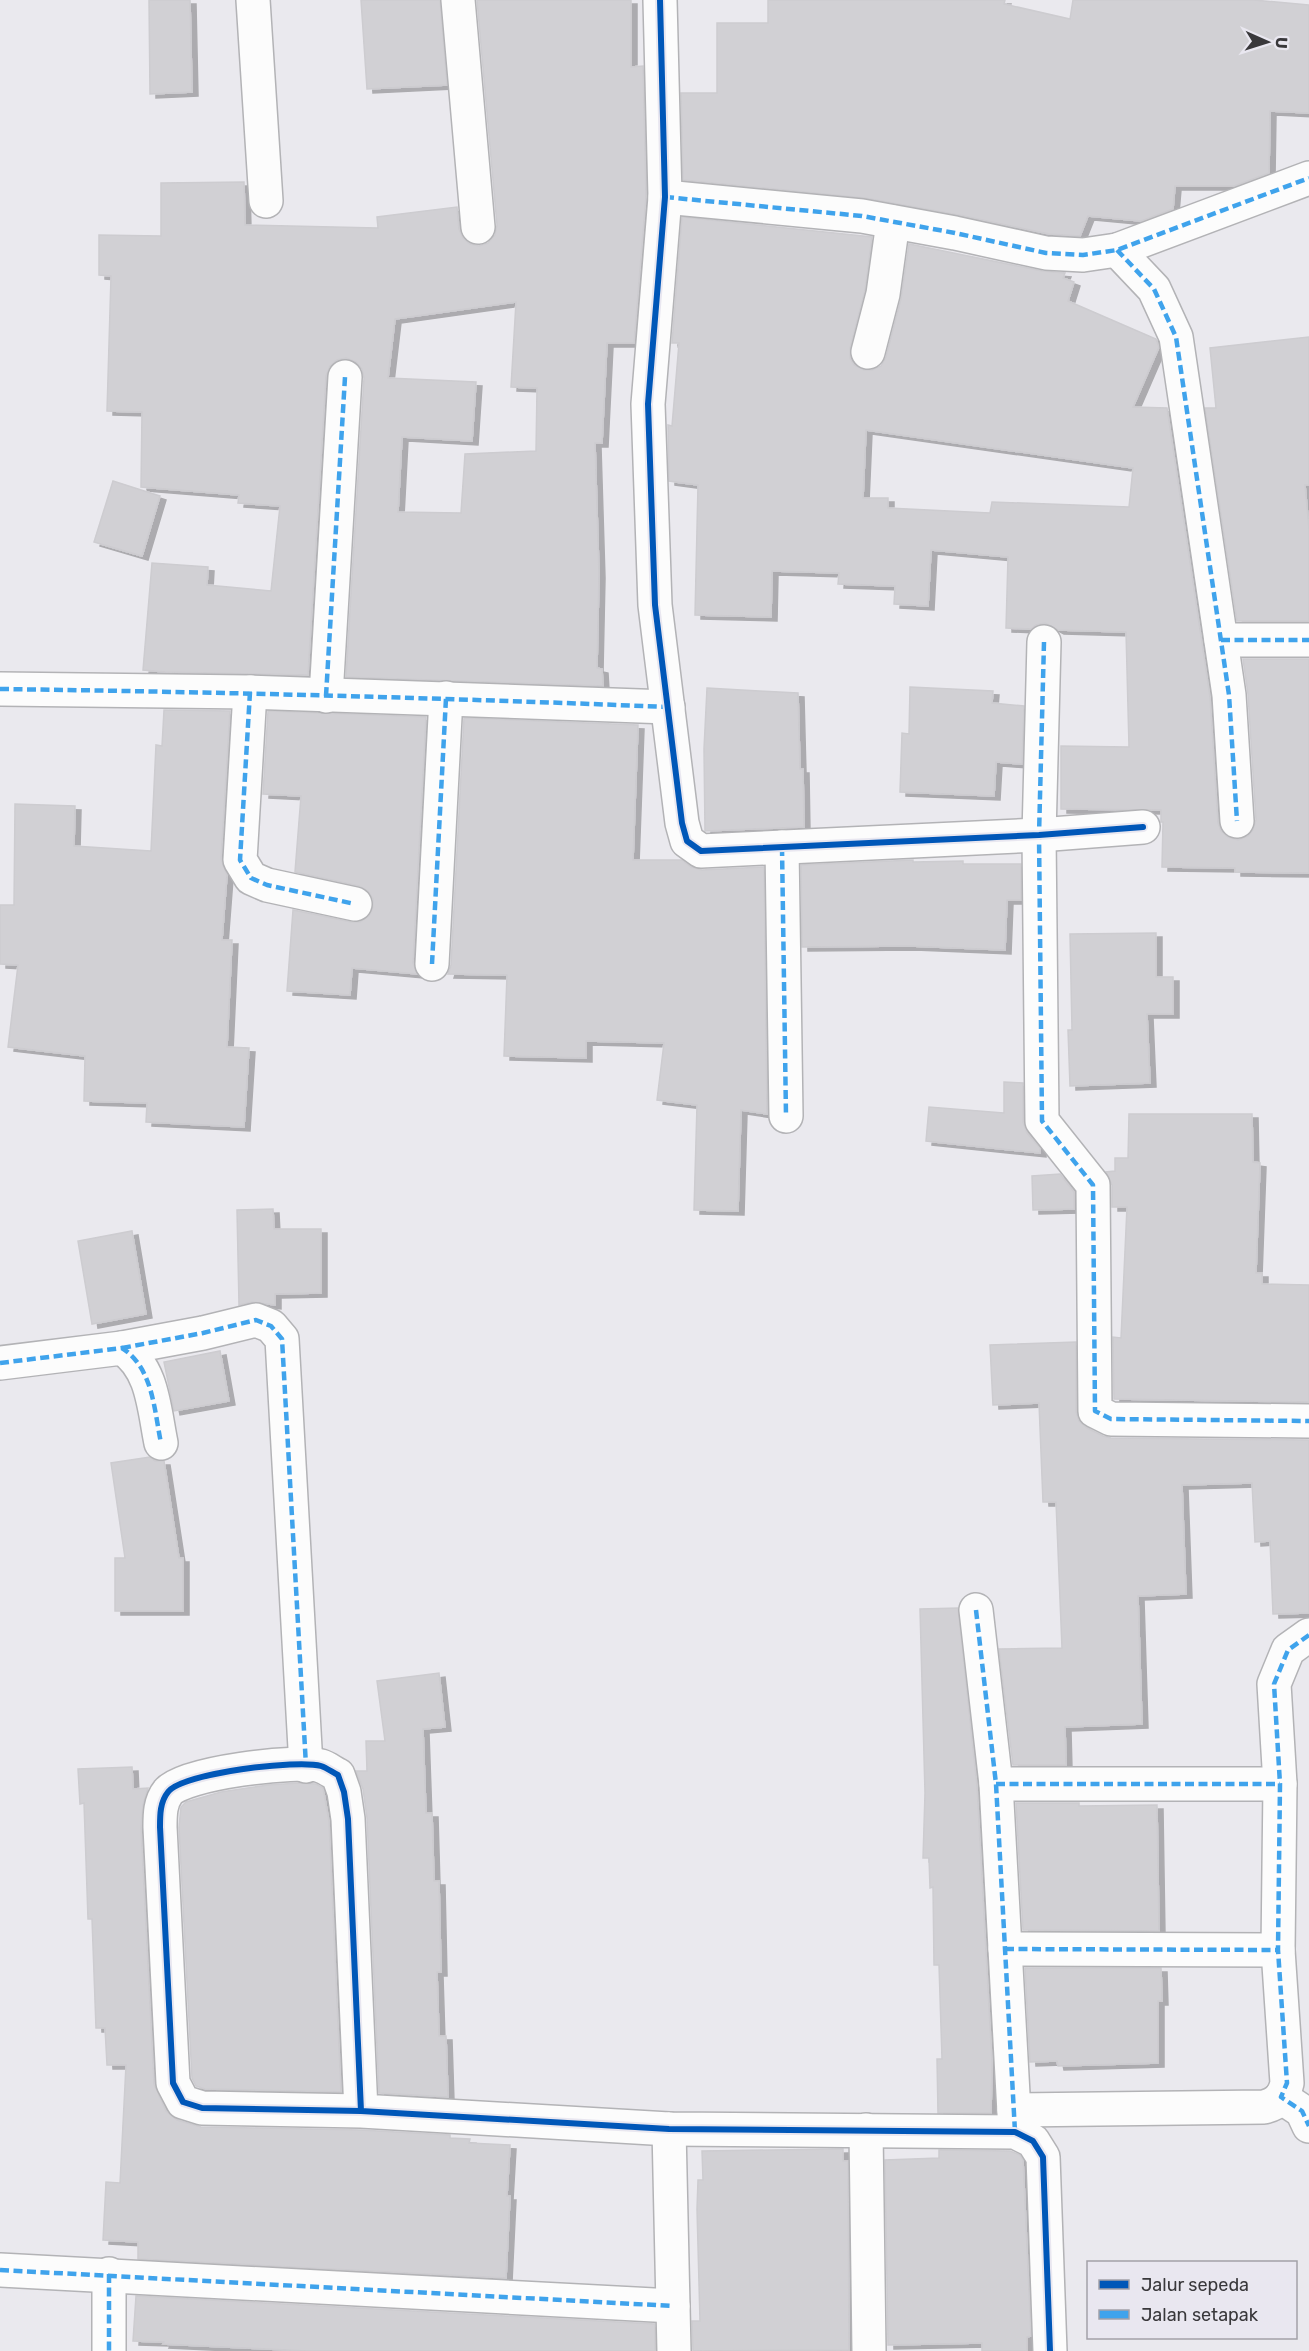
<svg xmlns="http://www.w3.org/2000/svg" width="1309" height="2351" font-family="Rubik,sans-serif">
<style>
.building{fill:#d1d0d4;stroke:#cdccd0;stroke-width:1.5;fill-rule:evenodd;filter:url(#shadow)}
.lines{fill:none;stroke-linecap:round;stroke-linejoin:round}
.minor-casing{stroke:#b3b3b6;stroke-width:36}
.minor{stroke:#fcfcfc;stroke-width:33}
.quiet{stroke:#3fa3ec;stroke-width:4.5;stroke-dasharray:9 4.5;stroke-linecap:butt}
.cycleway-casing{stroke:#e9e7f0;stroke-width:10}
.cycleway{stroke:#0057b8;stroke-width:6}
</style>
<defs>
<filter id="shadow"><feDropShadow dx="6" dy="4" stdDeviation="0" flood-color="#0004"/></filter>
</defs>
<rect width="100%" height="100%" fill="#eae9ee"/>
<g class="building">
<path d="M149,0h41l2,92 -42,2z"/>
<path d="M361,0h79l7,85 -80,4z"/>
<path d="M477,0h154v67l12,-1 3,130 -12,147h-27l-5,100h-7l4,131 -2,94 5,1 1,17 -257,-9 18,-299 -2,-9 -6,-7 -10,-4 -9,2 -7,6 -4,10 -18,299 -143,-3 -22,-2 9,-107 56,4 -1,18 64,6 9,-85 -42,-3 1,-8 -98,-8 1,-75 -35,-1 4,-135 -12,-1v-40l62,1v-53l83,-1 1,43 133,3 -1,-11 80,-10 2,22 4,9 7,6 9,2 9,-3 7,-8 2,-10zM516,302l-5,85 26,1 -1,63 -71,3 -4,59 -63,-1 4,-75 70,4 4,-59 -88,-4 7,-59z"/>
<path d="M768,0h237l-1,4 66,15 3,-19h181l55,5v108l-39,-2 -1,62 -35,13h-59l-2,23 -32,12 -53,-5 -8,20 -31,-2 -90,-19 -94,-17 -182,-18 -2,-87h36v-70h51z"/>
<path d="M682,217l190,20 -7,53 -15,58v10l4,7 10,5h8l9,-4 5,-9 15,-58 8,-55 133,27 23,2 -2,5 11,4 -6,19 88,38 3,8 -26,60 34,1 43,289 8,126 3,8 7,6 10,3 10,-4 5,-6 3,-10 -8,-126 -5,-35h66v214l-74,-1v-4l-73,-1 1,-45h-2v-12l-100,-1v-63l68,1 -3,-115 -68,-2 -13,-7 -9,2 -5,4 -25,-1 2,-71 -77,-7 -3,56 -34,-2 1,-18 -57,-2 1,-11 -67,-2 -1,46 -76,-2 3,-130 -29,-4 -1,-54v-2l4,1 7,-83h-7zM866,430l267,38 -4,39 -137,-5 -2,11 -102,-5v-10h-25z"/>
<path d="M1309,337v148h-4l4,44v92h-72l-32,-213h11l-6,-60z"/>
<path d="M113,481l47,15 -18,60 -48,-14z"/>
<path d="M910,687l83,4 -1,12 32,3 -2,58 -26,-2 -2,34 -94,-4 2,-59 7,1z"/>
<path d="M707,688l91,5 2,76h3l1,58 -99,4 -1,-82z"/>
<path d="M164,710l66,1 -9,148 6,16 -5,65h10l-5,107 22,1 -5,79 -98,-5 1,-19 -63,-2 1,-45 -77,-9 10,-82 -18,-1v-59h14l1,-101 60,2 -1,40 77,5 5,-106 6,1z"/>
<path d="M268,711l158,6 -13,246 4,11 -65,-6 -2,27 -63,-4 6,-81 58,12h9l9,-6 4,-9v-8l-5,-8 -9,-5 -64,-14 6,-76 -38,-2z"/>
<path d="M464,718l174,7 -5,135h49l9,7 11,3 62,-3 3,247 -26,-4 -3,101 -44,-1 3,-105 -40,-5 7,-57 -78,-2v17l-82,-2 3,-81 -59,-1 3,-9z"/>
<path d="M913,860v2l50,-1v3h58v36h-14l-2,50 -96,-4 -107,1 -1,-82z"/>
<path d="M1156,933v44h17v37h-26l3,69 -80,3 -2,-56h4l-2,-96z"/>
<path d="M1004,1082l19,1v39l4,11 13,15v5l-114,-12 3,-34 75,6z"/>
<path d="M1129,1114h123l1,48 7,1 -4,110h6v11l47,1v117l-195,-3 -1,-62 8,1 6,-131h-15v-22l-6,-13 9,-1v-13h13z"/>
<path d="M1060,1174l14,18v17l-41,1 -1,-34z"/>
<path d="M273,1209l1,20h47v64l-46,1v11l-23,-3 -13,3 -2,-95z"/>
<path d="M132,1231l14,83 -54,10 -14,-83z"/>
<path d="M1076,1342v70l3,9 8,7 16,8 8,2 198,2v173l-36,1 -3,-73 -15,1 -3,-59 -70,2 4,109 -48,2 4,128 -77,3 1,38h-53l-14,-116 63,-1 -6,-146h-13l-4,-99 -46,2 -3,-60z"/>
<path d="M220,1351l9,50 -55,10 -10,-49z"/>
<path d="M150,1457l5,4h9l15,97h4v53h-68v-53h10l-14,-95z"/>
<path d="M958,1608l19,178 15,276 -1,51h-53l-1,-54h5l-3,-94h-5l-1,-78 -3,1 -1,-30h-6l2,-65 -5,-184z"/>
<path d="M439,1673l6,54 -22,2 3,84h6l2,68h5l2,91h-4l2,64h7l2,61 -69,-4 -12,-275 -4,-29 -7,-18h11l-1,-30h19l-8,-60z"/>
<path d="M132,1767l1,22 15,-1 -5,17 -2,23 13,256 12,27 11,9 24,7 159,3 90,5v3l20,1 -1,4 41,2 -3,51h3l-4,82 -368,-19v-17l-35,-2 3,-58 14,1 6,-118h-19l-2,-37h-9l-4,-109h-4l-4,-116 -4,1 -2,-35z"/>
<path d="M299,1783l17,1 7,4 6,33 12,271 -136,-3 -9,-3 -4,-8 -13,-251 2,-20 5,-5 35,-10 47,-7z"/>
<path d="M1016,1803h63v3l78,-1 2,126 -136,-1z"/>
<path d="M1025,1968h136l1,33h-4v62l-100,3 -1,-5 -27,1z"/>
<path d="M843,2149v12h5l1,189 -156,1 -1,-30h8l-3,-112 1,-29h5l-1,-29z"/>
<path d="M939,2150l71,1 10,4 3,5 8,176 -4,1v14h-45v-8l-94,2 -3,-185 54,-2z"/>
<path d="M136,2296l519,28v27h-348l-144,-7 1,-2 -31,-1z"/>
</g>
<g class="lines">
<g class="minor-casing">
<g id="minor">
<path d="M253,0l13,201"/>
<path d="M458,0l20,227"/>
<path d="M660,0l5,197 -17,207 7,201 27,218 5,18 14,10 338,-16 104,-8"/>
<path d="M665,197l197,19 93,17 91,20 37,2 34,-5 192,-72"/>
<path d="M1117,250l37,39 22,48 53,358 8,126"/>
<path d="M868,352l15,-58 10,-72"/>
<path d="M1221,640h88"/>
<path d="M1044,642l-5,193 3,286 51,64 2,226 16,8 198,2"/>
<path d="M0,689l250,3 418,15"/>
<path d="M250,692l-10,168 11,18 16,7 88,19"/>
<path d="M326,696l19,-319"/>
<path d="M782,847l4,269"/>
<path d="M432,964l14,-266"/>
<path d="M122,1348l81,-15 53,-13 15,6 11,13 24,427"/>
<path d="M0,1363l122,-15c31,20 32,61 39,95"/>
<path d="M976,1610l20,174 19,347"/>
<path d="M996,1784h284"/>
<path d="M1005,1949l273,1"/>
<path d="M1281,2097l21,14 7,15"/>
<path d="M1014,2110l250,-3c13,-3 20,-10 23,-24l-9,-133 2,-166 -6,-100 14,-34 21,-15"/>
<path d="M361,2111l-13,-292 -4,-27 -6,-17c-6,-3 -11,-7 -17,-9 -22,-7 -139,7 -153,26 -8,10 -8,23 -8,35l13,256 10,19 19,6 159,3 308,18 346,3 18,9 10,16 7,194"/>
<path d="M669,2129l5,222"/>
<path d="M866,2130l3,221"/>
<path d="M0,2270l673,36"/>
<path d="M109,2274v77"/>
</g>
</g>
<use href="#minor" class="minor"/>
<g class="quiet">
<path d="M665,197l197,19 93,17 91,20 37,2 34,-5 192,-72"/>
<path d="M1117,250l37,39 22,48 53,358 8,126"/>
<path d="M1221,640h88"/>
<path d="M1044,642l-5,193 3,286 51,64 2,226 16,8 198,2"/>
<path d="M0,689c223,3 446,9 668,18l1,4"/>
<path d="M250,692l-10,168 11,18 16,7 88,19"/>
<path d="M326,696l19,-319"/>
<path d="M782,847l4,269"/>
<path d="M432,964l14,-266"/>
<path d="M122,1348l81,-15 53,-13 15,6 11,13 24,427"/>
<path d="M0,1363l122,-15c31,20 32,61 39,95"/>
<path d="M976,1610l20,174 19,348"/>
<path d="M1309,1635l-21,15 -14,34 6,100 -2,166 9,133 -6,14 21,14 7,15"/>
<path d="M996,1784h284"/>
<path d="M1005,1949l273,1"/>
<path d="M0,2270l673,36"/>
<path d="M109,2274v77"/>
</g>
<g class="cycleway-casing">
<g id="cycleway">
<path d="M660,0l5,197 -17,207 7,201 27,218 5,18 14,10 338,-16 104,-8"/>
<path d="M361,2111l-13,-292 -4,-27 -6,-17c-6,-3 -11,-7 -17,-9 -22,-7 -139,7 -153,26 -8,10 -8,23 -8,35l13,256 10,19 19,6 159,3 308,18 346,3 18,9 10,16 7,194"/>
</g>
</g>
<use href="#cycleway" class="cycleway"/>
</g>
<rect x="1087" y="2261" width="210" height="78" fill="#e9e7f0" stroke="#a3a1a8" stroke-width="1.5"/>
<rect x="1099" y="2280" width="30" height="9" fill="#0057b8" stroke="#a3a1a8" stroke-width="1.5"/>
<text x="1141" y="2291" font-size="18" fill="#39383b">Jalur sepeda</text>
<rect x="1099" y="2310" width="30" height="9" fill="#3fa3ec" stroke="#a3a1a8" stroke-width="1.5"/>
<text x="1141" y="2321" font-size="18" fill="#39383b">Jalan setapak</text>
<g transform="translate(1267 42) rotate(93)" stroke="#e9e7f0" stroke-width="4.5" paint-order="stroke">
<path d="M0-4.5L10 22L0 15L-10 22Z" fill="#39383b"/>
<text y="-9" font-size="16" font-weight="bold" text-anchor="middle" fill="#39383b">U</text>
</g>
</svg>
